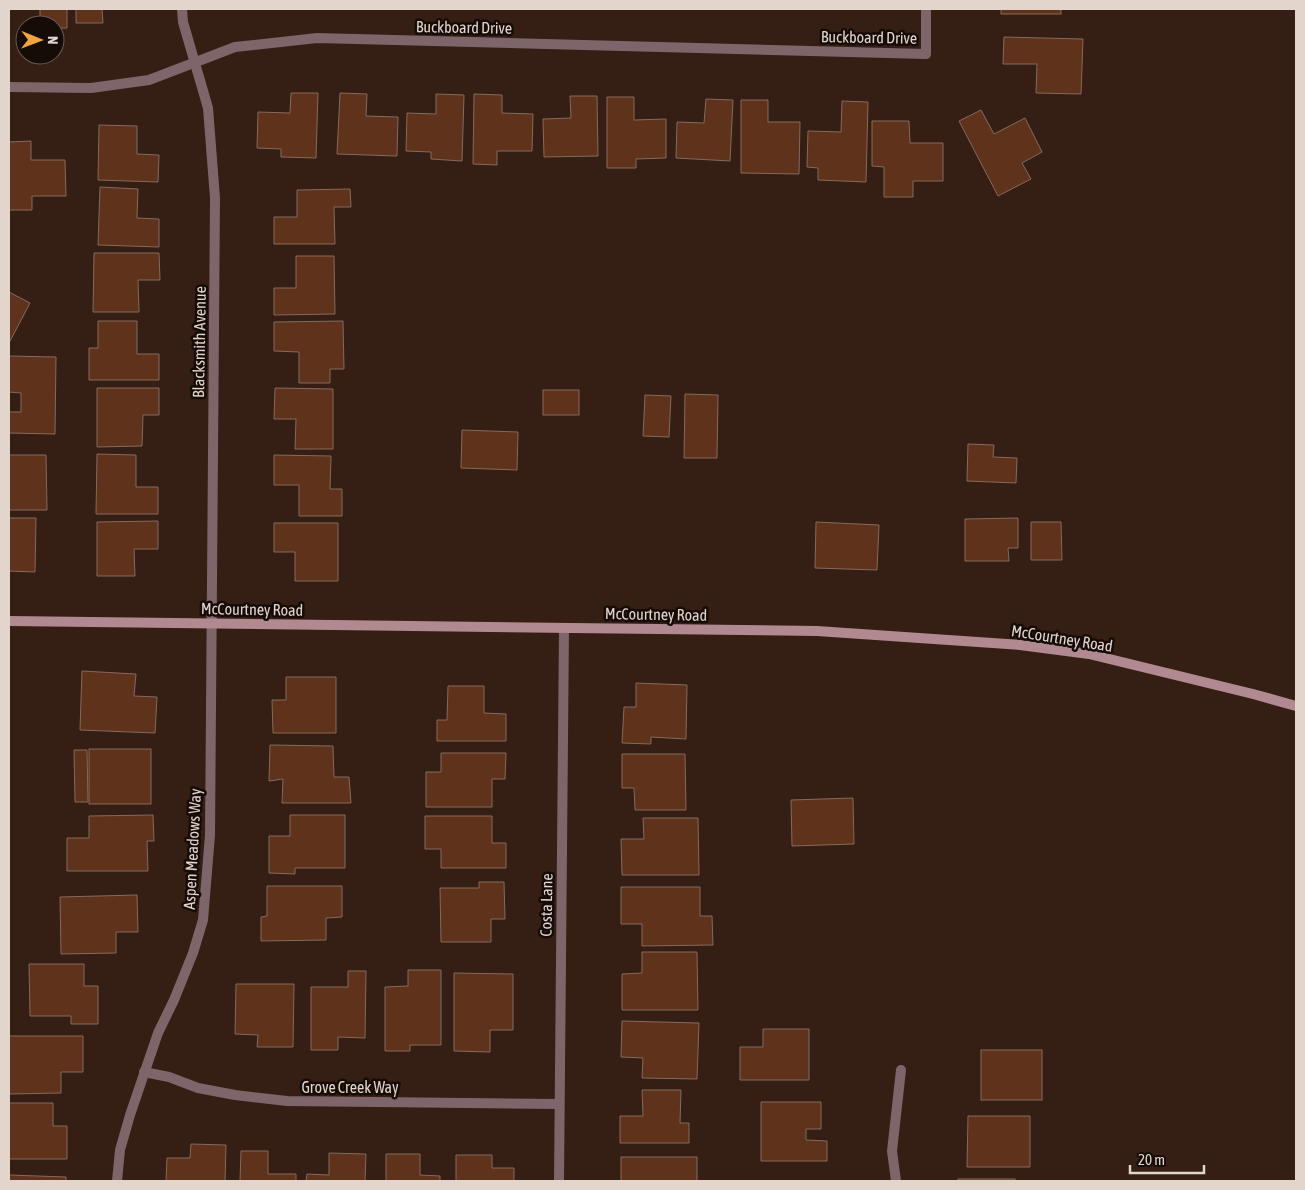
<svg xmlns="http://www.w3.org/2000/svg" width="1305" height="1190" font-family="'Asap Condensed',sans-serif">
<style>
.building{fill:#5f321b;stroke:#856a5d}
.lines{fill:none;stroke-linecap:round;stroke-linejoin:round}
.street{stroke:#7e6569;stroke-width:10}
.secondary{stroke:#b18990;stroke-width:10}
.labels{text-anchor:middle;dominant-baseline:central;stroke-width:5;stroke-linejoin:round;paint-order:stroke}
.street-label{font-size:16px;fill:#e3d4cc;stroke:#150b07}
</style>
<rect width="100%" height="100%" fill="#351e13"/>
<g class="building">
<path d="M40,9h27v19h-12v-3h-15z"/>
<path d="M76,9h26l1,14h-27z"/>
<rect x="1001" y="9" width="60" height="5"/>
<path d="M1004,37l79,2 -2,55 -45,-1 1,-29h-34z"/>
<path d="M291,93h27l-2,65 -35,-1v-8l-24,-1 1,-36 32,1z"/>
<path d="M340,93l27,1 -1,22 32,1 -1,39 -60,-2z"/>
<path d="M436,94l28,1 -2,66 -31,-2v-7l-25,-1 1,-38 29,1z"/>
<path d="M474,94l28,1v18l31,1 -1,37h-35v14l-24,-1z"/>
<path d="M570,96h27l1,60 -54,1 -1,-38 28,-1z"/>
<path d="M607,97h27v23l32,-1v39l-30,1v9h-29z"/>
<path d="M706,99l27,1 -3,61 -54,-3 1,-36 27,1z"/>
<path d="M741,100h27v22h32l-1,52 -58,-1z"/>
<path d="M842,101l26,1 -2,80 -48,-2v-12l-11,-1 1,-36 33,1z"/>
<path d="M981,110l13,24 31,-16 17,34 -20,11 9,16 -33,17 -39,-75z"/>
<path d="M872,121h37l1,22h33v38h-30v16h-29v-30l-12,-1z"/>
<path d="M99,125l38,1v28l22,1 -1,27 -60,-2z"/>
<path d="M31,141v19h34l1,36h-34v14h-23v-68z"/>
<path d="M100,187l38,2 -1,29 22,1v28l-61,-2z"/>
<path d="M350,189l1,18h-17l1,37h-61v-27h23v-27z"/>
<path d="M94,253h65l1,27h-22l1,32h-46z"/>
<path d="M296,256h38l1,58 -61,1v-27h22z"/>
<path d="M9,292l21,11 -21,40z"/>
<path d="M98,321h39v33h22v26h-70v-32h9z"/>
<path d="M343,321l1,48h-14v14h-31v-31l-25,-1v-29z"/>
<path d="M9,356l47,1 -1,77 -46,-1v-21h12v-19l-12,-1z"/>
<path d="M97,388h62v27h-16l-1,31 -45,1z"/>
<path d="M275,388l58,1v60h-38l1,-30h-22z"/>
<rect x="543" y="390" width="36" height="25"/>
<path d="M685,394l33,1 -1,63h-33z"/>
<path d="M645,395l26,1 -2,41 -26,-1z"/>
<path d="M462,430l56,2 -1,38 -56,-2z"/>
<path d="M968,444l26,1 -1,12 24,1 -1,25 -49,-2z"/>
<path d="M97,454l39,1v32h22v27h-62z"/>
<path d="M9,455h37l1,55h-38z"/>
<path d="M274,455l57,1 -1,33h12v27h-43v-31h-25z"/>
<path d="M9,518h27l-1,54 -26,-1z"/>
<path d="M1018,518v30h-10l1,13h-44v-42z"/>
<path d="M158,521v28h-24l1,27h-38v-54z"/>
<path d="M816,522l63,3 -2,45 -62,-2z"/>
<path d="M1031,522h30l1,38h-31z"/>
<path d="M274,523h64v58h-43v-29h-21z"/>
<path d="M82,671l54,3 -2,22 23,1 -2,36 -75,-3z"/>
<path d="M286,677h50v56h-63l-1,-33h14z"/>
<path d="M636,683l51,2 -1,54 -35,-2v7l-29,-1 2,-36h12z"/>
<path d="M448,686h36v27l22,1v27h-69v-21h10z"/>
<path d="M270,745l63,1 1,31h15l2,26h-69l1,-24 -14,2z"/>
<rect x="89" y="749" width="62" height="55"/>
<path d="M74,750h13l1,52h-13z"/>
<path d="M441,753h65l-1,26h-13v28h-66v-35h15z"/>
<path d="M622,754h63l1,56h-51l-1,-22h-12z"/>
<path d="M853,798l1,46 -62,2 -1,-46z"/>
<path d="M153,815l1,26h-7l1,30h-81v-33h22v-22z"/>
<path d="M290,815h55v53h-50v6l-26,-1v-37h21z"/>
<path d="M425,816h67v27h14v25h-65v-19h-16z"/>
<path d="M643,818h55l1,57h-77l-1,-36h23z"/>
<path d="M479,882h25l1,37h-14v23h-50l-1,-54h39z"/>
<path d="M267,886h75v31l-16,1v22l-65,1v-24l6,-1z"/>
<path d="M621,887h79v29h12l1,29 -71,1v-22h-21z"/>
<path d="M137,895l1,37h-22v21l-55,1 -1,-57z"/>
<path d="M642,952h55l1,58h-76v-36l20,-1z"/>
<path d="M29,964h55v22h14v38h-27v-8h-41z"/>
<path d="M408,970h33v75h-31v6h-25v-64l23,-1z"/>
<path d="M348,971h18l-1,67 -27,-1v13h-27v-63h37z"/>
<path d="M454,973l59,1v56h-23v22l-36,-1z"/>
<path d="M236,984h58l-1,63h-36l1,-12 -23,-1z"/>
<path d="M622,1021l77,2 -2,56 -55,-1 1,-20 -22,-1z"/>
<path d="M763,1029h46v51h-69v-33h23z"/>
<path d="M9,1036h74v36h-22v21l-52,1z"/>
<rect x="981" y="1050" width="61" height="50"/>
<path d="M642,1090h39l-1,33h9v20h-69v-27h23z"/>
<path d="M761,1102h60v27h-15v11l21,1v20h-66z"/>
<path d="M9,1103h44v23h14v33h-58z"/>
<path d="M968,1116h62v51h-63z"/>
<path d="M191,1144l35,1 -1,36h-59l1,-23h23z"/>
<path d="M241,1151h27v23h28v7h-56z"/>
<path d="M329,1153l37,1 -1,27h-59l1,-7 22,1z"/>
<path d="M386,1154h34v21l20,1v5h-54z"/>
<path d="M456,1155h36v13h22v13h-58z"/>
<rect x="621" y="1157" width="76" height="24"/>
<path d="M9,1175l57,2v4h-57z"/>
<rect x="958" y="1179" width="57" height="2"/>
</g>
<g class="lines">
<g class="street">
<path d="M9,87l82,1 58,-8 86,-33 82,-9 609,16v-45"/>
<path d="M144,1072l25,5 29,11 37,7 52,6 272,3"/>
<path d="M117,1181l3,-31 10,-35 28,-82 16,-33 19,-47 10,-33 7,-85 5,-637 -7,-90 -25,-86 -1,-13"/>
<path d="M559,1181l5,-553"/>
<path d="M896,1181l-4,-30 9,-81"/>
</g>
<path class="secondary" d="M9,621l808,10 203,14 69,9 164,40 43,12"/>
</g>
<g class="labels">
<g class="street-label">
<text transform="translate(464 27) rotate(1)">Buckboard Drive</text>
<text transform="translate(869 37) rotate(1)">Buckboard Drive</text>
<text transform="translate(199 342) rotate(-89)">Blacksmith Avenue</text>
<text transform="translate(252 609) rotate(1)">McCourtney Road</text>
<text transform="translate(656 614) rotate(1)">McCourtney Road</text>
<text transform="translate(1062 638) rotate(9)">McCourtney Road</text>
<text transform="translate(192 849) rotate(-87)">Aspen Meadows Way</text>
<text transform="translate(546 905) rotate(-89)">Costa Lane</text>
<text x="350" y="1087">Grove Creek Way</text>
</g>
</g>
<rect width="1305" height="1190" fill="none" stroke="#e3d4cc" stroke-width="20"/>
<g transform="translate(40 40) rotate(91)"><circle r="24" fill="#150b07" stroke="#675b56"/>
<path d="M0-4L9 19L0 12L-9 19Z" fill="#f1a540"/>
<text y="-8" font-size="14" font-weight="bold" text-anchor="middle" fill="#e3d4cc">N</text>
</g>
<path d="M1130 1165v8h74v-8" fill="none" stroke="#e3d4cc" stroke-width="2.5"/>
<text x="1138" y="1165" font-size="15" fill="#e3d4cc" stroke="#150b07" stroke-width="4" paint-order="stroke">20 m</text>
</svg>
